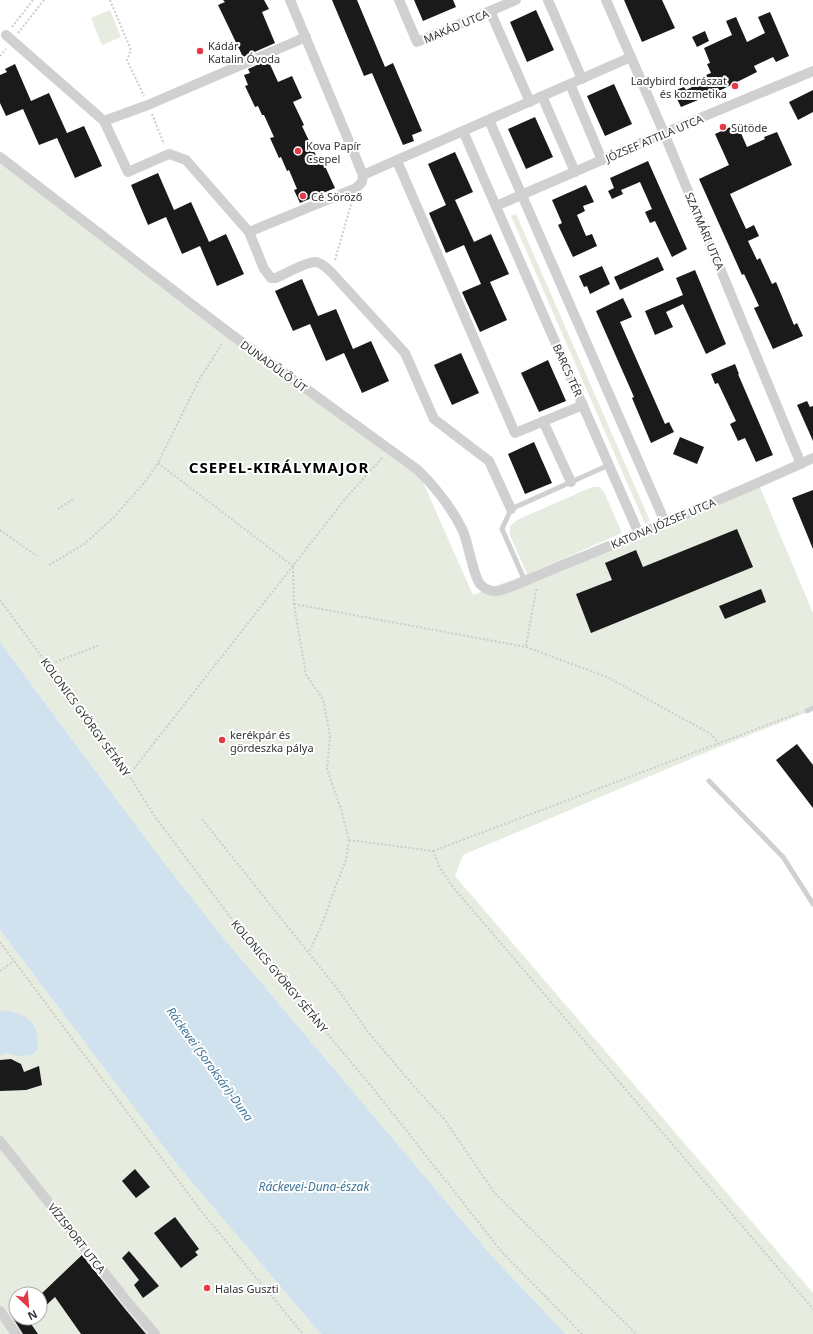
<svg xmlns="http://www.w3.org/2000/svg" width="813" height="1334" font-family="'Noto Sans',sans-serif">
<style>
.green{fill:#e6ecdf;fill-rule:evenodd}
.water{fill:#cfe2ee}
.building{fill:#1a1a1a}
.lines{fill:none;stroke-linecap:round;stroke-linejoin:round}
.path{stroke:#cdcdcd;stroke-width:2;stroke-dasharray:2 2;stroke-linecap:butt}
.service{stroke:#d0d0d0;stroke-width:5}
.minor{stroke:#d0d0d0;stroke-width:10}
.poi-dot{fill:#e63946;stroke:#fff;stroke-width:1.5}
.labels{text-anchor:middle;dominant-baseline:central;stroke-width:4;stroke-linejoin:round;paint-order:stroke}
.street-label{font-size:11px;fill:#333;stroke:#fff}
.poi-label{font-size:11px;fill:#333;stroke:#fff;text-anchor:start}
.water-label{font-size:12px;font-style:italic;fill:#3f7597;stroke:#fff}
.district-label{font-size:15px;font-weight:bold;letter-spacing:1px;fill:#000;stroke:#fff}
</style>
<rect width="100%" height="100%" fill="#fff"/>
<g class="green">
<path d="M110,10l11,27 -19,8 -11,-27z"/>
<path d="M0,158l414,304 59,133 54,-21 -17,-39v-9l7,-6 75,-33h8l5,7 17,39 -91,40 228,-88 54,128v97l-94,37 -256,108 -8,21 358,417v41h-247l-75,-79 -275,-326 -67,-86 -149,-201z"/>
<path d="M516,214l134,307 -5,3 -134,-308z"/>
<path d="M0,930l179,237 67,79 75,88h-321zM16,1294h24v24h-24z"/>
</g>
<g class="water">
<path d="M0,642l149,201 67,86 275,326 75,79h-245l-75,-88 -67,-79 -179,-237z"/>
<path d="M5,1010c25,6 33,12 33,39l-6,6 -14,1 -11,-3 -7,2v-43z"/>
</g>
<g class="building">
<path d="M223,0h41l5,9 -7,3 13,31 -32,14 -25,-52 7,-3z"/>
<path d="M332,0h25l28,67 8,-4 29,68 -10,4 2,6 -11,4 -31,-72 -8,3z"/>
<path d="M414,0h39l3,7 -33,14z"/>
<path d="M624,0h38l13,28 -33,14z"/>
<path d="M536,10l18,40 -27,12 -17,-40z"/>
<path d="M770,12l19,44 -13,6 -3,-5 -19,9 3,6 -42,21 -34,14 -8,-16 11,-4 2,3 22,-11 -2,-4 5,-2 -4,-9 3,-1 -6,-15 28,-13 -6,-14 10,-4 11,25 18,-9 -7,-16z"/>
<path d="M705,31l4,10 -12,6 -5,-10z"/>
<path d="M268,60l10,22 14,-6 10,22 -9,4 11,23 -2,1 18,38 3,-2 12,26 -35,15 -6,-13 3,-1 -8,-19 -2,1 -6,-14 -2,1 -9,-20 4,-1 -10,-22h-2l-4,-9 -3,1 -10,-21 3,-1 -4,-10 6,-2 -2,-4z"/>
<path d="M15,64l16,37 18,-8 18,40 17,-7 18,40 -27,12 -18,-40 -18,7 -16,-36 -17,7 -6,-13v-28l7,-3 -2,-3z"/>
<path d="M614,84l18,40 -27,12 -18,-40z"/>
<path d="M813,90v22l-15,8 -9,-18z"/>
<path d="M535,117l18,40 -27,12 -18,-40z"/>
<path d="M737,124l10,23 18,-8 -1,-2 13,-5 15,33 -62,29 16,35 8,-4 5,11 -11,5 9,19 3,-2 12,26 4,-2 18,43 3,-2 6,13 -30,13 -19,-41 5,-2 -15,-32 -2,1 -43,-96 30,-14 -14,-31z"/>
<path d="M455,152l18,40 -18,8 19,42 17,-8 18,40 -19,8 17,38 -27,12 -18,-40 19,-8 -17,-39 -18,8 -17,-40 17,-8 -18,-41z"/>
<path d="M648,161l39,88 -15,8 -17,-36 -5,2 -5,-11 7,-3 -12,-27 -19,8 2,4 -11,5 -4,-8 6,-3 -4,-10z"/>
<path d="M158,173l16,37 17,-8 18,40 17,-8 18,40 -27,12 -17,-40 -18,8 -16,-37 -18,8 -17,-40z"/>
<path d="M586,185l8,17 -11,4 2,5 -8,4 9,21 6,-2 5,12 -24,11 -15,-32 4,-2 -10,-23z"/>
<path d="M658,257l6,13 -44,20 -6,-13z"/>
<path d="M602,266l8,18 -20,10 -3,-8 -3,1 -5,-11z"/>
<path d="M695,270l31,74 -20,10 -23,-50 -17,8 7,15 -18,8 -10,-24 38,-16 -7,-17z"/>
<path d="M302,279l16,37 18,-7 17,40 18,-8 18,40 -27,12 -18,-40 -18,8 -16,-37 -17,7 -18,-40z"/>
<path d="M623,298l9,19 -12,5 45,102 4,-2 5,10 -23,11 -19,-45 2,-1 -38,-86z"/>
<path d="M461,353l18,40 -27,12 -18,-40z"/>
<path d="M548,360l18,41 -27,11 -18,-39z"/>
<path d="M735,364l4,10h-1l35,81 -17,7 -11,-24 -7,3 -8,-17 6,-3 -18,-38 -3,1 -4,-10z"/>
<path d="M807,401l3,6 3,-1v35l-16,-36z"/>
<path d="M680,437l24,10 -7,17 -24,-10z"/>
<path d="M534,442l18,41 -27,11 -17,-40z"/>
<path d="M813,490v59l-21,-51z"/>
<path d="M737,529l16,38 -162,66 -15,-39 36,-14 -7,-17 31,-13 7,17z"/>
<path d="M761,589l5,13 -41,17 -6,-13z"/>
<path d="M797,744l16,21v43l-37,-48z"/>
<path d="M11,1059l10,5 3,8 15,-6 3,19 -16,5 -26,1v-31z"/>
<path d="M135,1169l15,18 -14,11 -14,-17z"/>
<path d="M175,1217l24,32 -4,3 3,3 -17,13 -27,-35z"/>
<path d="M129,1251l30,35 -16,12 -9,-13 5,-5 -17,-22z"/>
<path d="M82,1255l43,54 21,25h-65l-26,-37 -15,14v-16z"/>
<path d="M13,1318h14l11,16h-15z"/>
</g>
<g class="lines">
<g class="path">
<path d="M110,0l21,50 -4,10 17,36"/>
<path d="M12,27l21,-27"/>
<path d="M18,33l26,-33"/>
<path d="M0,56l6,-7"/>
<path d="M152,114l12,30"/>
<path d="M335,260l17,-59"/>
<path d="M158,463l135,103"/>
<path d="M58,509l17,-11"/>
<path d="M0,530l37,26"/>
<path d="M49,565l35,-21 30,-27 31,-35 13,-19 41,-83 24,-38"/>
<path d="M293,567l1,37 12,71 17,24 7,37 -3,33 14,40 8,31 -3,20 -11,28 -11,31 -15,34"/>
<path d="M0,600l129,175 24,39 81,108 142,170 125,159 81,83"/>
<path d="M294,604l232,43 81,30 104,57 7,9"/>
<path d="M526,646l9,-50 2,-8"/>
<path d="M48,665l52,-20"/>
<path d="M129,775l217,-277 37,-41"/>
<path d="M202,819l137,172 29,41 50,59 26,28 50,73 142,142"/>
<path d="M349,840l84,11 7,17 12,18 361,423"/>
<path d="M433,851l366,-138"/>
<path d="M0,942l201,269 102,123"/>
<path d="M0,971l14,-10"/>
</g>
<g class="service">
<path d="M525,581l-23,-52 9,-20 98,-44"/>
<path d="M807,711l6,-3"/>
<path d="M709,781l74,76 30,47"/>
</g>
<g class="minor">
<path d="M399,0l18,42 99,-42"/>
<path d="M548,0l34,79"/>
<path d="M606,0l58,133 137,331"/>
<path d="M490,11l40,91"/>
<path d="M6,35l98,86 24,51 41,-18 17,6 63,72 15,37 7,9h5c9,-4 30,-16 39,-16 6,0 12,6 16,10l74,81 29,66 55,42 22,48"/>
<path d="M570,84l32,76"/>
<path d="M542,96l33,76"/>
<path d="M489,120l176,402"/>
<path d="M104,121l44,-16 158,-68"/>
<path d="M463,131l176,403"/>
<path d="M0,157l229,176 189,137c18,18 34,38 45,61 5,11 11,48 18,54 4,4 11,7 16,6 14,-3 27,-10 40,-15 18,-8 35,-15 53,-22 75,-31 150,-62 223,-96"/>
<path d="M397,161l118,272 68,-28"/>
<path d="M363,175l268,-118"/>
<path d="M496,206l168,-73 149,-62"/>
<path d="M249,232l107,-44 6,-6 1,-7 -73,-175"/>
<path d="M543,421l28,61"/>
<path d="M0,1141l130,164 25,29"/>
<path d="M0,1311l16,23"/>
</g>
</g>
<g class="poi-dot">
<circle cx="200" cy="51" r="4"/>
<circle cx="735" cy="86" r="4"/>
<circle cx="723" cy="127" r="4"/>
<circle cx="298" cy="151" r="4"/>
<circle cx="303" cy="196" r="4"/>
<circle cx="222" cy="740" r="4"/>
<circle cx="207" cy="1288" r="4"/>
</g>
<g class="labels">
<g class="street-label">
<text transform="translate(456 26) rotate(-23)">MAKÁD UTCA</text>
<text transform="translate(654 138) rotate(-23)">JÓZSEF ATTILA UTCA</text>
<text transform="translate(705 231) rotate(67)">SZATMÁRI UTCA</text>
<text transform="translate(274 366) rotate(36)">DUNADŰLŐ ÚT</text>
<text transform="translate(568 370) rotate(66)">BARCS TÉR</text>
<text transform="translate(663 523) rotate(-23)">KATONA JÓZSEF UTCA</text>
<text transform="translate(86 717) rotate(54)">KOLONICS GYÖRGY SÉTÁNY</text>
<text transform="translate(280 976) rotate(50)">KOLONICS GYÖRGY SÉTÁNY</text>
<text transform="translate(77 1238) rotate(52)">VÍZISPORT UTCA</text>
</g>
<g class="poi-label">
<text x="208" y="45">Kádár<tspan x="208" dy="13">Katalin Óvoda</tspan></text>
<text x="727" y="80" text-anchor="end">Ladybird fodrászat<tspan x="727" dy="13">és kozmetika</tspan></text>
<text x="731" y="127">Sütöde</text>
<text x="306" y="145">Kova Papír<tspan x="306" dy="13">Csepel</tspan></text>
<text x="311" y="196">Cé Söröző</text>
<text x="230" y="734">kerékpár és<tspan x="230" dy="13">gördeszka pálya</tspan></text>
<text x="215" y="1288">Halas Guszti</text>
</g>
<g class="water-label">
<text transform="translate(210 1064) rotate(54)">Ráckevei (Soroksári)-Duna</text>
<text x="314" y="1186">Ráckevei-Duna-észak</text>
</g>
<g class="district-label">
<text x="279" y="467">CSEPEL-KIRÁLYMAJOR</text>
</g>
</g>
<g transform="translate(28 1306) rotate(154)"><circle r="19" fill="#ffffff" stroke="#adadad"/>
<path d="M0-3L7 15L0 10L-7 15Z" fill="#e63946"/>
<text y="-6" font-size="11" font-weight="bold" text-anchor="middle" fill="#333333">N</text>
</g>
</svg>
